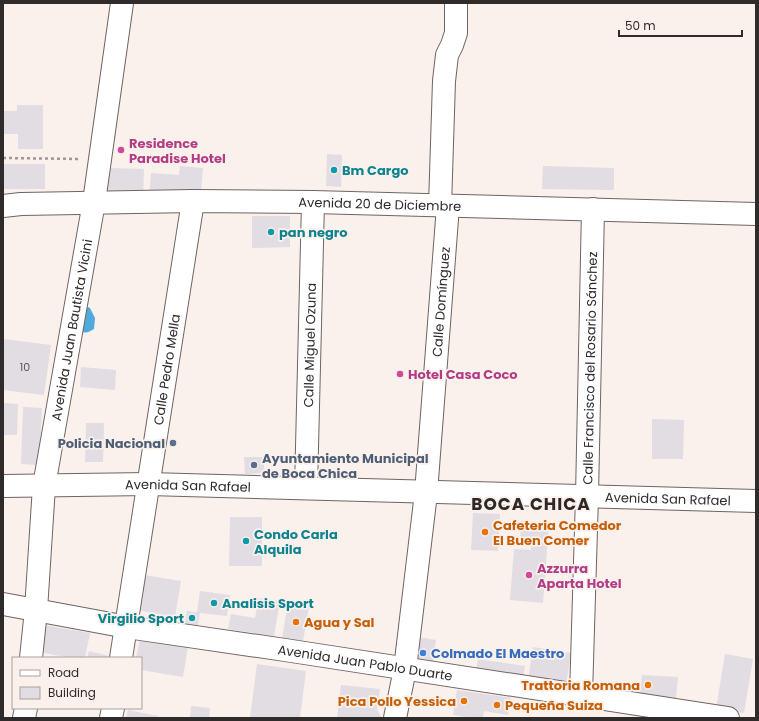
<svg xmlns="http://www.w3.org/2000/svg" width="759" height="721" font-family="Poppins,sans-serif">
<style>
.water{fill:#50aadd}
.building{fill:#e2dce3}
.lines{fill:none;stroke-linecap:round;stroke-linejoin:round}
.minor-casing{stroke:#6e6562;stroke-width:24}
.path{stroke:#9e9794;stroke-width:2.5;stroke-dasharray:3 3;stroke-linecap:butt}
.minor{stroke:#fff;stroke-width:22}
.hotel-dot{fill:#d1479c;stroke:#faf0ec;stroke-width:1.5}
.culture-dot{fill:#0f9aa8;stroke:#faf0ec;stroke-width:1.5}
.service-dot{fill:#5c6f8a;stroke:#faf0ec;stroke-width:1.5}
.food-dot{fill:#e8710a;stroke:#faf0ec;stroke-width:1.5}
.shop-dot{fill:#3f7fe0;stroke:#faf0ec;stroke-width:1.5}
.labels{text-anchor:middle;dominant-baseline:central;stroke-width:3.5;stroke-linejoin:round;paint-order:stroke}
.number-label{font-size:11px;fill:#5c5758}
.hotel-label{font-size:13px;font-weight:bold;fill:#b23c85;stroke:#faf0ec;text-anchor:start}
.culture-label{font-size:13px;font-weight:bold;fill:#0d838f;stroke:#faf0ec;text-anchor:start}
.street-label{font-size:13px;fill:#2f2b2a;stroke:#faf0ec}
.service-label{font-size:13px;font-weight:bold;fill:#4e5e75;stroke:#faf0ec;text-anchor:end}
.food-label{font-size:13px;font-weight:bold;fill:#c56008;stroke:#faf0ec;text-anchor:start}
.shop-label{font-size:13px;font-weight:bold;fill:#366cbe;stroke:#faf0ec;text-anchor:start}
.district-label{font-size:17px;font-weight:bold;letter-spacing:1px;fill:#2f2825;stroke:#faf0ec}
</style>
<rect width="100%" height="100%" fill="#faf0ec"/>
<path class="water" d="M88,307l2,1 5,10 -1,11c-5,3 -8,5 -13,2l4,-22z"/>
<g class="building">
<path d="M17,105h26v44h-25v-15h-15v-23h14z"/>
<path d="M327,154l15,1 -1,32 -15,-1z"/>
<rect x="3" y="164" width="42" height="25"/>
<path d="M180,166l23,2 -2,24 -52,6 2,-25 28,2z"/>
<path d="M543,166l71,2v22l-72,-1z"/>
<path d="M109,168l35,1 -1,29 -35,-1 -6,-16z"/>
<path d="M252,216h38v31l-38,1z"/>
<path d="M3,339l48,6 -7,50 -41,-5z"/>
<path d="M81,367l35,3 -1,20 -35,-3z"/>
<path d="M3,403l15,1 -1,31h-14z"/>
<path d="M23,407l19,1 -3,57 -18,-1z"/>
<path d="M652,419l32,1 -1,39h-31z"/>
<path d="M86,423h18l-1,39h-18z"/>
<path d="M244,457h20v16l-19,1z"/>
<path d="M473,513l27,1 -2,37 -27,-1z"/>
<path d="M230,517h32v49h-33z"/>
<path d="M521,521l28,2 -6,80 -33,-3 4,-51 17,1v-11h-11z"/>
<path d="M144,575l37,6 -6,36 -38,-7z"/>
<path d="M200,591l30,4 -3,21 -27,-3 -2,13 -13,-2 2,-13 10,1z"/>
<path d="M259,598l21,3 -6,35 -46,-7 3,-15 24,4z"/>
<path d="M288,604l21,3 -6,34 -21,-3z"/>
<path d="M43,625l47,8 -5,25h-14l-32,-6z"/>
<path d="M412,636l24,4 -3,23 -15,-3 -3,-3z"/>
<path d="M140,639l48,7 -5,31 -42,-7v-12h-5z"/>
<path d="M533,647l38,6 -5,32 -38,-6z"/>
<path d="M89,651l24,6v1h-26z"/>
<path d="M725,654l28,5 -9,54 -28,-4z"/>
<path d="M478,659l47,7 -2,13 -47,-8z"/>
<path d="M257,664l49,7 -6,47h-50z"/>
<path d="M642,675l36,2 -2,22 -22,-1v-3l-14,-1z"/>
<path d="M341,685l39,4 -3,21 5,8h-45z"/>
<path d="M457,690l54,8 -3,17 -24,-4 -1,7h-10l-20,-3z"/>
<path d="M191,706l19,2 -1,10h-19z"/>
<path d="M128,710l30,6v2h-32z"/>
</g>
<g class="lines">
<g class="minor-casing">
<g id="minor">
<path id="s1" d="M3,206l18,-2 172,-3 120,1 443,12"/>
<path d="M440,206l4,-125 3,-26 5,-10 4,-12v-30"/>
<path id="s2" d="M3,486l146,-2 607,17"/>
<path id="s3" d="M306,488l7,-286"/>
<path id="s4" d="M3,604l124,23 158,23 443,68"/>
<path id="s5" d="M31,658l5,-48 8,-124 50,-284 28,-199"/>
<path id="s6" d="M121,658l72,-457"/>
<path id="s7" d="M581,695l6,-199 6,-287"/>
<path d="M24,718l2,-10"/>
<path d="M111,718l2,-10"/>
<path id="s8" d="M395,718l10,-49 21,-176 22,-287"/>
</g>
</g>
<path class="path" d="M3,158l78,1"/>
<use href="#minor" class="minor"/>
</g>
<g class="hotel-dot">
<circle cx="121" cy="150" r="4"/>
<circle cx="400" cy="374" r="4"/>
<circle cx="529" cy="575" r="4"/>
</g>
<g class="culture-dot">
<circle cx="334" cy="170" r="4"/>
<circle cx="271" cy="232" r="4"/>
<circle cx="246" cy="541" r="4"/>
<circle cx="214" cy="603" r="4"/>
<circle cx="192" cy="618" r="4"/>
</g>
<g class="service-dot">
<circle cx="173" cy="443" r="4"/>
<circle cx="254" cy="465" r="4"/>
</g>
<g class="food-dot">
<circle cx="485" cy="532" r="4"/>
<circle cx="296" cy="622" r="4"/>
<circle cx="648" cy="685" r="4"/>
<circle cx="464" cy="701" r="4"/>
<circle cx="497" cy="705" r="4"/>
</g>
<circle class="shop-dot" cx="423" cy="653" r="4"/>
<g class="labels">
<g class="number-label">
<text x="25" y="367">10</text>
</g>
<g class="hotel-label">
<text x="129" y="143">Residence<tspan x="129" dy="15">Paradise Hotel</tspan></text>
<text x="408" y="374">Hotel Casa Coco</text>
<text x="537" y="568">Azzurra<tspan x="537" dy="15">Aparta Hotel</tspan></text>
</g>
<g class="culture-label">
<text x="342" y="170">Bm Cargo</text>
<text x="279" y="232">pan negro</text>
<text x="254" y="534">Condo Carla<tspan x="254" dy="15">Alquila</tspan></text>
<text x="222" y="603">Analisis Sport</text>
<text x="184" y="618" text-anchor="end">Virgilio Sport</text>
</g>
<g class="street-label">
<text stroke="none"><textPath href="#s1" startOffset="377">Avenida 20 de Diciembre</textPath></text>
<text stroke="none"><textPath href="#s8" startOffset="419">Calle Domínguez</textPath></text>
<text stroke="none"><textPath href="#s5" startOffset="331">Avenida Juan Bautista Vicini</textPath></text>
<text stroke="none"><textPath href="#s3" startOffset="143">Calle Miguel Ozuna</textPath></text>
<text stroke="none"><textPath href="#s7" startOffset="327">Calle Francisco del Rosario Sánchez</textPath></text>
<text stroke="none"><textPath href="#s6" startOffset="292">Calle Pedro Mella</textPath></text>
<text stroke="none"><textPath href="#s2" startOffset="185">Avenida San Rafael</textPath></text>
<text stroke="none"><textPath href="#s2" startOffset="665">Avenida San Rafael</textPath></text>
<text stroke="none"><textPath href="#s4" startOffset="367">Avenida Juan Pablo Duarte</textPath></text>
</g>
<g class="service-label">
<text x="165" y="443">Policia Nacional</text>
<text x="262" y="458" text-anchor="start">Ayuntamiento Municipal<tspan x="262" dy="15">de Boca Chica</tspan></text>
</g>
<g class="food-label">
<text x="493" y="525">Cafeteria Comedor<tspan x="493" dy="15">El Buen Comer</tspan></text>
<text x="304" y="622">Agua y Sal</text>
<text x="640" y="685" text-anchor="end">Trattoria Romana</text>
<text x="456" y="701" text-anchor="end">Pica Pollo Yessica</text>
<text x="505" y="705">Pequeña Suiza</text>
</g>
<g class="shop-label">
<text x="431" y="653">Colmado El Maestro</text>
</g>
<g class="district-label">
<text x="531" y="504">BOCA CHICA</text>
</g>
</g>
<rect width="759" height="721" fill="none" stroke="#2f2b2a" stroke-width="8"/>
<rect x="12" y="657" width="130" height="52" fill="#faf0ec" stroke="#a9a19e"/>
<rect x="20" y="670" width="20" height="6" fill="#ffffff" stroke="#a9a19e"/>
<text x="48" y="677" font-size="12" fill="#2f2b2a">Road</text>
<rect x="20" y="687" width="20" height="12" fill="#e2dce3" stroke="#a9a19e"/>
<text x="48" y="697" font-size="12" fill="#2f2b2a">Building</text>
<path d="M619 30v6h123v-6" fill="none" stroke="#2f2b2a" stroke-width="2"/>
<text x="625" y="30" font-size="12" fill="#2f2b2a" stroke="#faf0ec" stroke-width="3" paint-order="stroke">50 m</text>
</svg>
